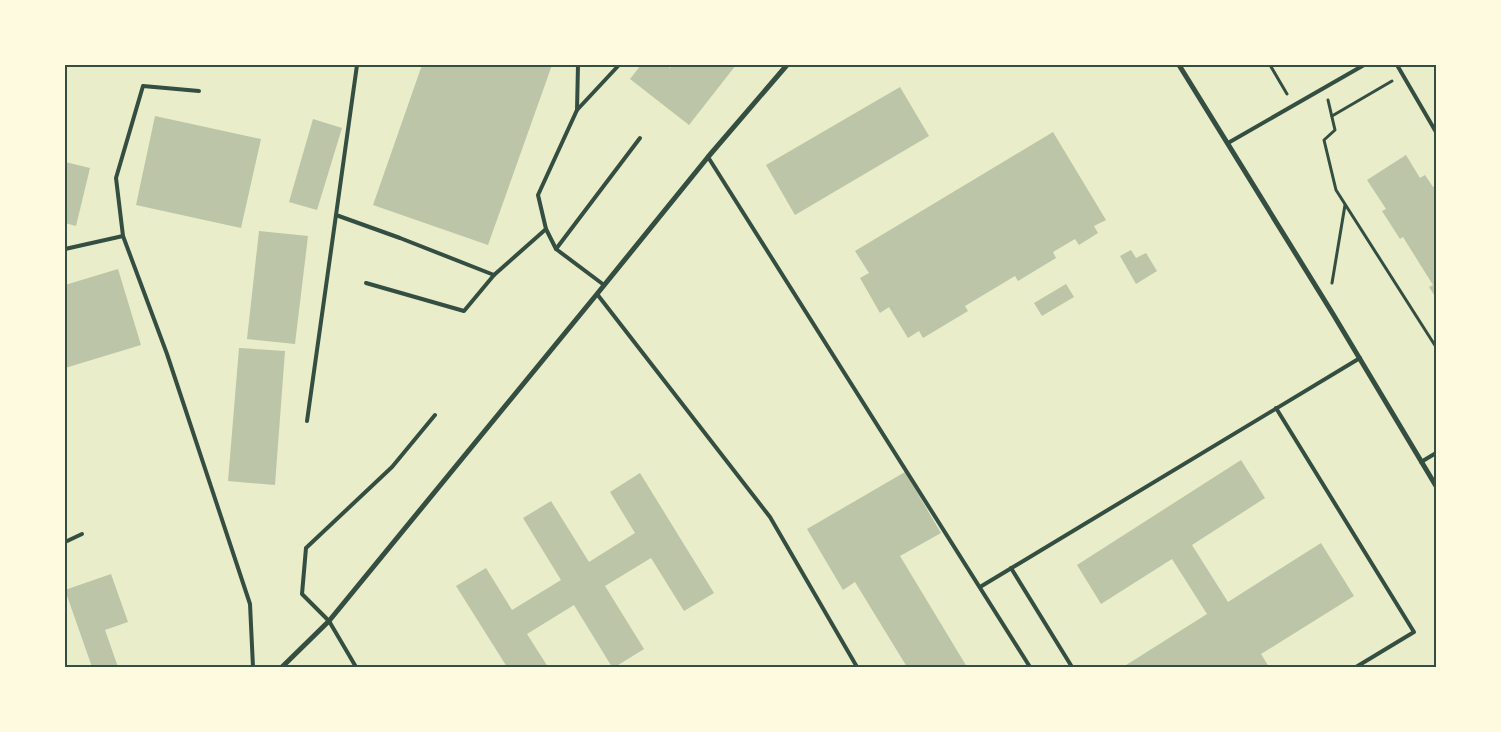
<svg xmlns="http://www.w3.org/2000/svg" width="1501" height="732" font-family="Helvetica,sans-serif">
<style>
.building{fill:#bcc5a7}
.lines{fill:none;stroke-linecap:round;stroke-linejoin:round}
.path{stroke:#344e41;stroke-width:3}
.service{stroke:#344e41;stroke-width:4}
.minor{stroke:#344e41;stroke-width:5}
.neatline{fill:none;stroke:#344e41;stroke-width:2}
</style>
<rect width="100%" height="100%" fill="#e9edc9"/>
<g class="building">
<path d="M422,65h130l-64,180 -115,-40z"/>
<path d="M641,65h25l4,3 2,-3h64l-47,60 -59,-46z"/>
<path d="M900,87l29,49 -134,79 -29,-50z"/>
<path d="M155,116l106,23 -20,89 -105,-23z"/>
<path d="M313,119l29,9 -25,82 -28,-8z"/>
<path d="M1053,132l53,88 -12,6 4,7 -19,12 -4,-6 -22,13 3,6 -38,23 -3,-5 -50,30 3,5 -45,27 -4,-7 -11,7 -19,-31 -9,6 -20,-35 9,-5 -14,-22z"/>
<path d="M1406,155l14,23 5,-3 8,12 3,-2v113l-7,-11 4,-2 -30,-48 -3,2 -18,-28 4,-2 -19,-29z"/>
<path d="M65,162l25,6 -14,58 -11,-3z"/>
<path d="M259,231l49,5 -13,108 -48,-5z"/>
<path d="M1131,250l5,8 10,-5 11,18 -21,13 -16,-28z"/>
<path d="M118,269l23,76 -76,23v-83z"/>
<path d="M1066,284l8,13 -32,19 -8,-13z"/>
<path d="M239,348l46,3 -10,134 -47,-4z"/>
<path d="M1241,460l24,38 -73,47 36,57 93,-59 33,53 -93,58 8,13h-146l84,-53 -35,-55 -71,45 -24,-39z"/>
<path d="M905,472l36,61 -41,23 67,111h-60l-52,-85 -12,8 -36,-61z"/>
<path d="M640,473l74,120 -30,18 -33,-53 -46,28 39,63 -29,18h-3l-38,-62 -47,29 21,33h-41l-51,-81 30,-18 26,42 49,-30 -38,-62 28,-17 38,61 46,-29 -25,-41z"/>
<path d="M111,574l17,48 -23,8 13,37h-26l-27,-77z"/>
</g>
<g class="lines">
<g class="path">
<path d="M1270,65l17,29"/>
<path d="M1328,100l7,30 -11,10 12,50 100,157"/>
<path d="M1332,116l60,-35"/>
<path d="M1332,283l13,-78"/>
</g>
<g class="service">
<path d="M357,65l-21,150 64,23 94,37 52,-46"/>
<path d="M578,65l-1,45 -39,85 8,34 10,20 48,36"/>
<path d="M1397,65l39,67"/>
<path d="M577,110l42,-45"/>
<path d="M1228,143l136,-78"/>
<path d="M708,157l322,510"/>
<path d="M123,236l-7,-58 27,-92 56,5"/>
<path d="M65,249l58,-13 44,118 83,250 3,63"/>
<path d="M556,249l84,-111"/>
<path d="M366,283l98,28 30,-36"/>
<path d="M597,294l173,223 87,150"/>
<path d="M1276,408l138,224 -58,35"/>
<path d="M307,421l29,-206"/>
<path d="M1421,462l15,-9"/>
<path d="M65,542l17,-8"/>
<path d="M1011,568l61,99"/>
<path d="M980,587l380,-229"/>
<path d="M356,667l-27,-46 -27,-27 4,-46 86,-81 43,-52"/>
</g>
<g class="minor">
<path d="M1179,65l154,249 103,172"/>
<path d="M282,667l47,-46 268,-327 111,-137 79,-92"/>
</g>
</g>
<rect width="1501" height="732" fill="none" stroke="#fefae0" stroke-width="132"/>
<rect x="66" y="66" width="1369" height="600" class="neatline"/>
</svg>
